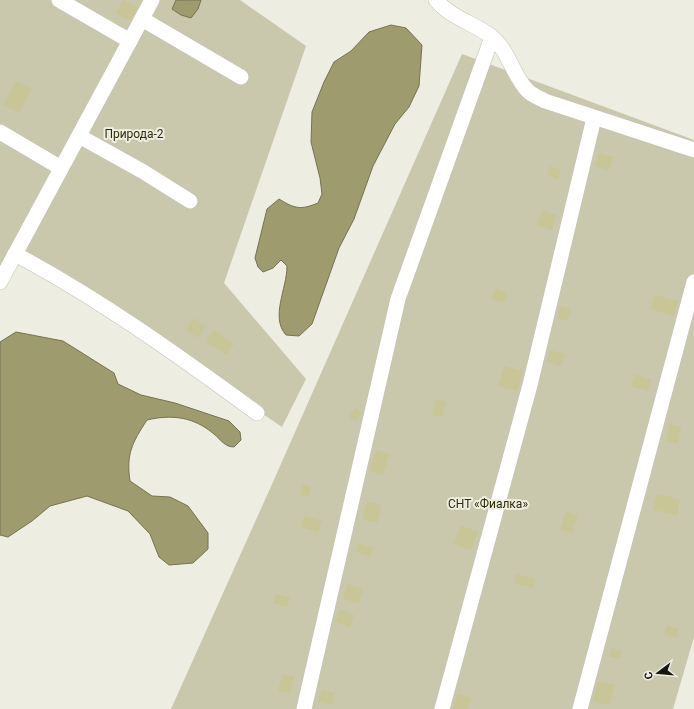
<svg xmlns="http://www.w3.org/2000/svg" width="694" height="709" font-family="Roboto,sans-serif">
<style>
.green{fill:#c9c8ac}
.water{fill:#9e9b6e;stroke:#757352}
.building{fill:#c8c597}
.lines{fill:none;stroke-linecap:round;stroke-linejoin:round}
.street-casing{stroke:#c3c3b7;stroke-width:16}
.street{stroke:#fff;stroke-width:15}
.labels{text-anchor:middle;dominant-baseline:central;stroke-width:4;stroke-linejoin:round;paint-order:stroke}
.park-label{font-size:12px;fill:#2e2c05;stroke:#edede1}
</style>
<rect width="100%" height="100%" fill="#edede1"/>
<g class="green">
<path d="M0,0h240l66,46 -82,237 82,96 -24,48 -269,-183 -13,23z"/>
<path d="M462,54l232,86v497l-21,72h-502l102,-227z"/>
</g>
<g class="water">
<path d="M176,0h25l-3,9 -7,9 -10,-3 -9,-6z"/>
<path d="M391,25l15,3 16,17 -3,41 -10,21 -14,17 -22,42 -19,53 -15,29 -27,76 -13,12 -13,-1c-16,-18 1,-46 1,-69l-6,-6 -8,8 -10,4 -5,-5 -3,-9 12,-49 12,-10c16,10 22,11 39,4l4,-9 -2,-16 -9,-36 1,-30 12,-30 10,-20 17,-11 18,-19z"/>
<path d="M16,332l47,9 51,32 4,11 23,11 34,8 54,18 11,11 1,8 -7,7c-9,0 -13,-7 -20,-13 -20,-17 -42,-20 -67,-14 -15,23 -21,34 -17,61l22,15 18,1 18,9 20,27v16l-15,14 -24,2 -10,-8 -9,-23 -22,-23 -41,-15 -37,10 -18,15 -24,16 -8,-2v-193z"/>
</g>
<g class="building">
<path d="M123,0l15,7 -8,14 -14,-8z"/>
<path d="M16,81l16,8 -13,24 -16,-8z"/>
<path d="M599,153l14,4 -4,13 -14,-4z"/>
<path d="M550,166l11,4 -3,9 -11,-4z"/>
<path d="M542,211l14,4 -4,15 -15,-5z"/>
<path d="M496,288l12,5 -5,10 -12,-4z"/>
<path d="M655,295l23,6 -4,15 -23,-7z"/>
<path d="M560,306l11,3 -4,12 -10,-3z"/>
<path d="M194,318l12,9 -8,11 -12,-9z"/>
<path d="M214,330l20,14 -8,11 -20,-13z"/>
<path d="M550,350l15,4 -4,12 -14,-4z"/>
<path d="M504,366l19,5 -6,20 -19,-5z"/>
<path d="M635,374l16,5 -3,12 -17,-5z"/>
<path d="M436,399l10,3 -4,15 -10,-2z"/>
<path d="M355,408l7,4 -6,9 -7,-4z"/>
<path d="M670,424l11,3 -3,17 -12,-3z"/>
<path d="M376,450l13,4 -6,21 -13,-4z"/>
<path d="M302,485l9,1 -2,10 -8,-1z"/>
<path d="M657,494l23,5 -3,16 -24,-5z"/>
<path d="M367,501l15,4 -5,18 -15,-4z"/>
<path d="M566,511l12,4 -6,18 -12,-3z"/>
<path d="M304,516l18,5 -4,11 -17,-5z"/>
<path d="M460,525l18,7 -7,18 -17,-6z"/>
<path d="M359,543l14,5 -3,9 -14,-5z"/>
<path d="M516,574l20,5 -3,9 -19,-5z"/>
<path d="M347,584l16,5 -4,14 -16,-4z"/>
<path d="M276,594l14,4 -3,9 -14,-4z"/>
<path d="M340,609l14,6 -4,12 -15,-5z"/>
<path d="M667,625l12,4 -2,9 -13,-4z"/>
<path d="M611,648l11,3 -2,8 -11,-3z"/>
<path d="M283,674l11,3 -4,16 -12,-3z"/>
<path d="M598,681l17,4 -6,20 -16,-4z"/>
<path d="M322,689l13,4 -3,12 -14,-3z"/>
<path d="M458,694l13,4 -3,11h-15z"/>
</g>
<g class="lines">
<g class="street-casing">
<g id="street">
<path d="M59,0l71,41"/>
<path d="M436,0c15,18 38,23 56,37 17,14 20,37 35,53 4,5 13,8 18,11l149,49"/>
<path d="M142,19l99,58"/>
<path d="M0,132l61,36"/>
<path d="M79,136l63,35 48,30"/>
<path d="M15,254c86,46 164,102 242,159"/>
<path d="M0,282l152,-282"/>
<path d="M304,709l94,-410 94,-262"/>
<path d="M442,709l88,-324 64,-267"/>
<path d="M580,709l114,-427"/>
</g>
</g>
<use href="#street" class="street"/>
</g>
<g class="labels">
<g class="park-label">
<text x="134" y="134">Природа-2</text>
<text x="488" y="504">СНТ «Фиалка»</text>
</g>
</g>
<g transform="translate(658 673) rotate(254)" stroke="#edede1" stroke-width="3" paint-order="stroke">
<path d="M0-3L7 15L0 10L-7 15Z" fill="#151511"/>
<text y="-6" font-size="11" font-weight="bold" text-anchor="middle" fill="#151511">С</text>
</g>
</svg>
